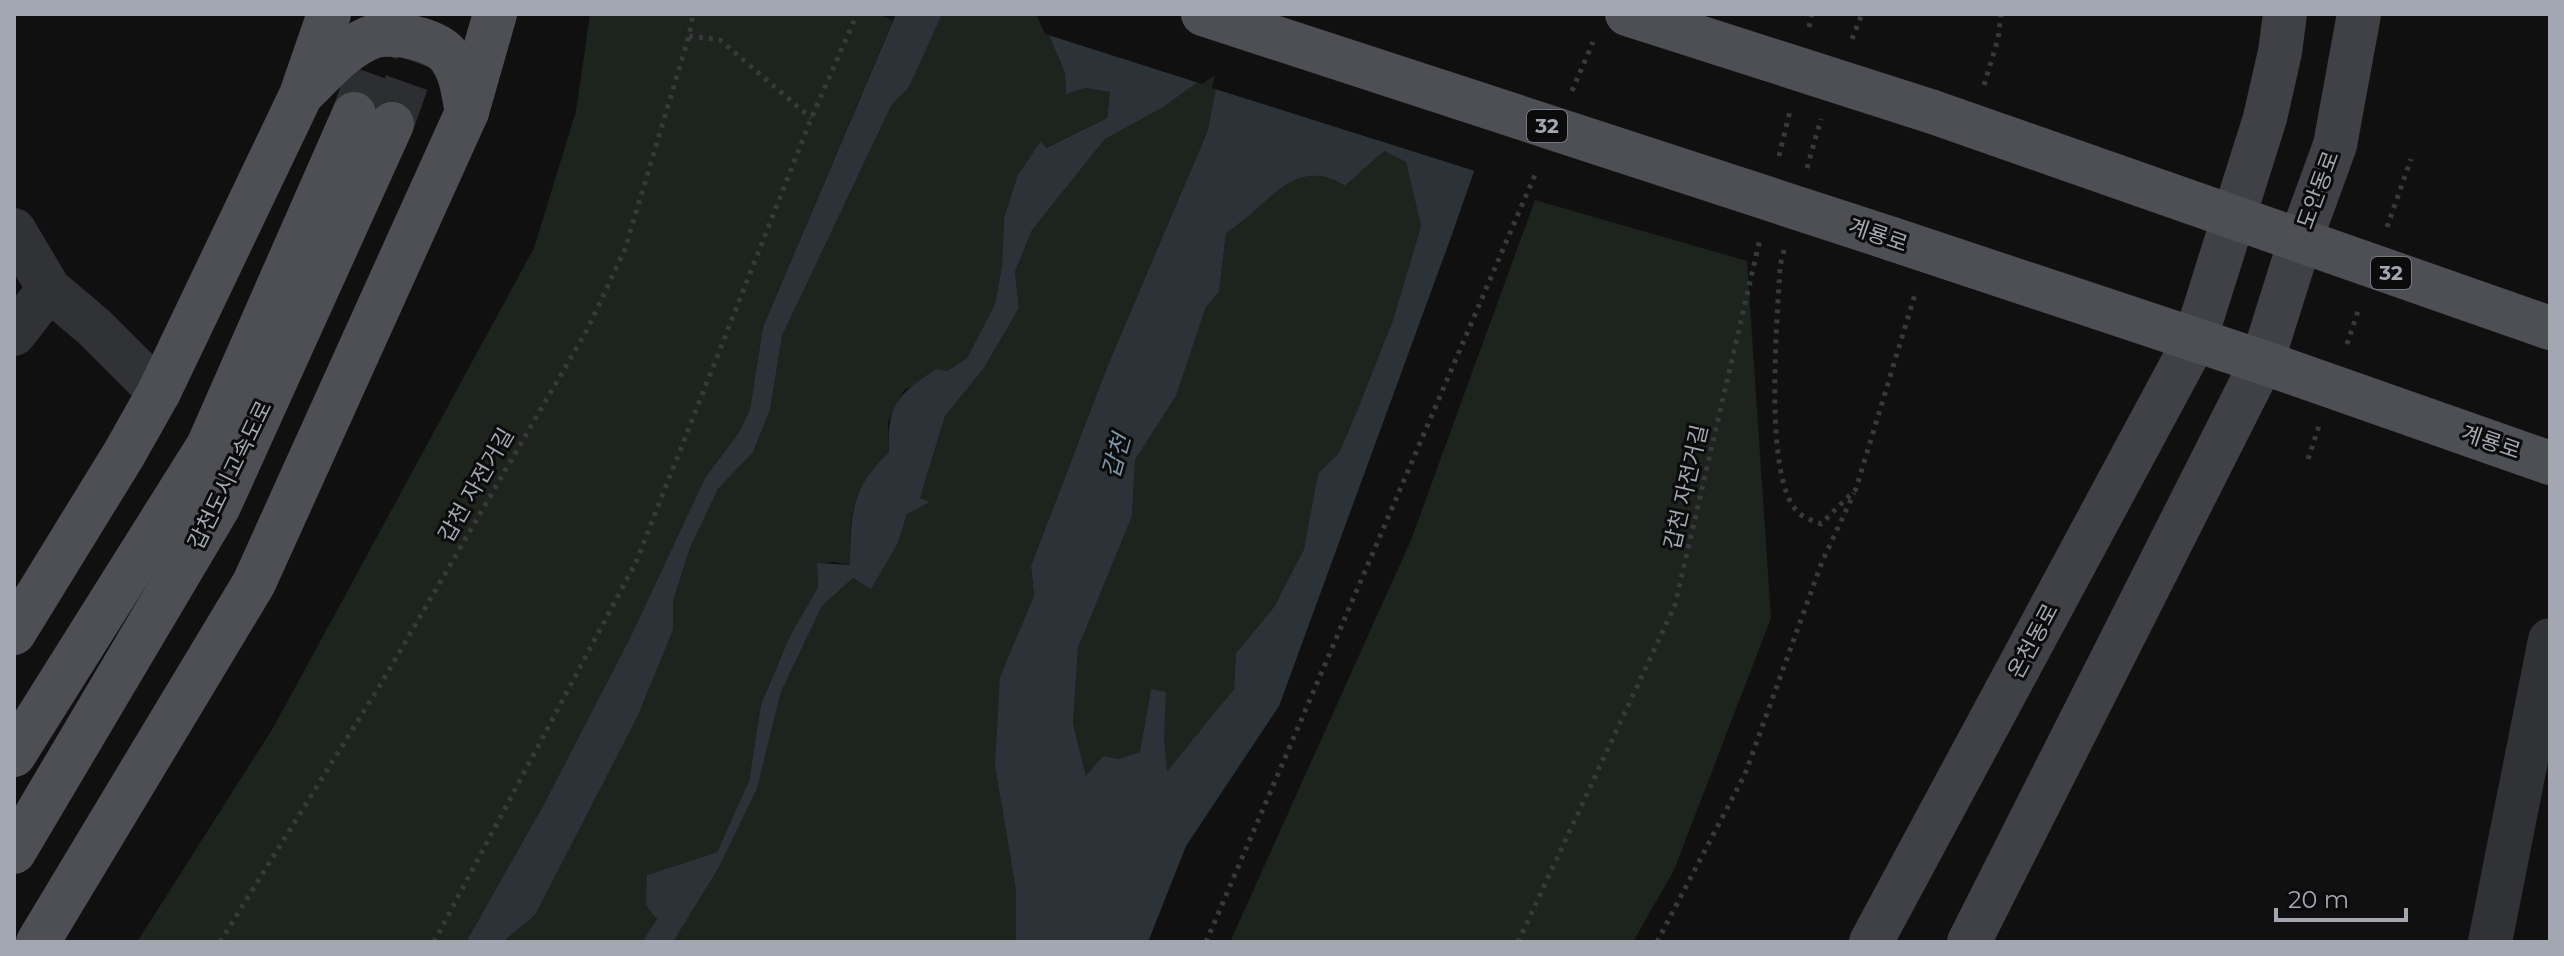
<svg xmlns="http://www.w3.org/2000/svg" width="2564" height="956" font-family="Montserrat,'Noto Sans KR',sans-serif">
<style>
.green{fill:#1d231d}
.water{fill:#2b3339;fill-rule:evenodd}
.pier{fill:#101011}
.lines{fill:none;stroke-linecap:round;stroke-linejoin:round}
.primary-tunnel{stroke:#2d2e31;stroke-width:44;stroke-dasharray:44 22;stroke-linecap:butt}
.path{stroke:#37393d;stroke-width:5;stroke-dasharray:4 6;stroke-linecap:butt}
.street{stroke:#313236;stroke-width:44}
.secondary{stroke:#404146;stroke-width:44}
.primary{stroke:#4e4f55;stroke-width:44}
.primary-bridge{stroke:#4e4f55;stroke-width:44}
.labels{text-anchor:middle;dominant-baseline:central;stroke-width:6;stroke-linejoin:round;paint-order:stroke}
.shield{fill:#0b0b0c;stroke:#757880;stroke-width:2}
.shield-label{font-size:20px;font-weight:bold;fill:#a2a7b1}
.street-label{font-size:22px;fill:#a2a7b1;stroke:#0b0b0c}
.water-label{font-size:24px;font-style:italic;fill:#7b96aa;stroke:#0b0b0c}
</style>
<rect width="100%" height="100%" fill="#101011"/>
<g class="green">
<path d="M590,14h287l16,6 -130,307 -13,82 -10,22 -35,47 -75,160 -86,166 -78,138h-329l136,-214 261,-480 42,-137z"/>
<path d="M942,14h98l25,59 1,20 19,-5 25,4 -3,26 -62,30 -4,-7 -37,77 -2,48 -7,38 -28,54 -20,13 -43,19 -16,32 1,30c-39,37 -39,62 -39,113l-17,-3 -16,2 1,23 -28,49 -29,68 -12,77 -32,71 -70,23 10,44 -15,23h-139l32,-27 138,-285v-29l17,-53 28,-59 35,-37 17,-42 12,-74 110,-232 16,-15 30,-72z"/>
<path d="M1221,65l-13,65 -100,235 -77,201 3,30 -11,27 -28,143 21,125v51h-343l45,-73 39,-80 24,-97 41,-86 31,-28 17,10 28,-45 9,-29 22,-12 -9,-4 25,-82 39,-48 35,-60 -4,-36 17,-42 73,-91 57,-31z"/>
<path d="M1384,151l22,11 15,64 -28,94 -34,86 -20,47 -21,22 -14,74 -30,58 -38,46 -2,36 -68,83 -2,-34 -13,-49 -11,63 -22,7 -32,17 -13,-51 5,-77 54,-132 3,-56 41,-64 30,-89 13,-15 7,-59c43,-26 64,-80 119,-47z"/>
<path d="M1535,200l212,61 24,357 -97,252 -41,72h-403l181,-402z"/>
</g>
<g class="water">
<path d="M896,14h46l-34,75 -16,15 -110,232 -12,74 -17,42 -35,37 -28,59 -17,53v29l-36,87 -102,198 -32,27h-37l78,-138 86,-166 75,-160 35,-47 10,-22 13,-82z"/>
<path d="M1040,14h489l-79,226 -171,466 -93,140 -38,96h-132v-51l-21,-125 5,-89 34,-81 -3,-30 77,-201 100,-235 12,-64 -58,42 -57,31 -73,91 -17,42 4,36 -35,60 -39,48 -25,82 10,4 -23,12 -9,29 -27,46 -18,-11 -31,28 -41,86 -24,97 -39,80 -45,73h-31l15,-23 -11,-14 1,-30 70,-23 32,-71 12,-77 29,-68 28,-49 -1,-24 33,2c1,-51 0,-76 39,-113 -2,-47 9,-58 47,-83l11,2 20,-13 28,-54 7,-38 2,-48 14,-43 23,-34 5,7 61,-30 3,-26 -25,-4 -19,6 -1,-21zM1384,151l22,11 15,64 -28,94 -34,86 -20,47 -21,21 -14,75 -30,58 -38,46 -2,36 -67,82 -3,-33 2,-46 -15,-3 -11,63 -22,7 -15,-3 -17,20 -13,-52 5,-76 54,-132 3,-56 41,-64 30,-89 13,-15 7,-59c42,-25 66,-80 119,-47z"/>
</g>
<path class="pier" d="M1036,14h497l-55,158 -266,-84 3,-13 -13,9 -157,-50z"/>
<g class="lines">
<g class="primary-tunnel">
<path d="M354,114l36,-100"/>
<path d="M392,124l39,-110"/>
</g>
<g class="path">
<path d="M1809,27l3,-13"/>
<path d="M689,36l31,4 91,78"/>
<path d="M1852,39l10,-25"/>
<path d="M1984,85l14,-46 3,-25"/>
<path d="M1572,91l21,-49"/>
<path d="M1779,156l11,-45"/>
<path d="M1807,168l14,-49"/>
<path d="M2387,227l24,-68"/>
<path d="M1784,250l-4,16c-2,49 -18,215 19,247 5,5 15,8 22,11l35,-35 60,-198"/>
<path d="M2347,344l12,-36"/>
<path d="M2308,459l11,-33"/>
<path d="M220,942l162,-260 205,-352 38,-81 64,-213 4,-22"/>
<path d="M434,942l202,-380 175,-443 46,-105"/>
<path d="M1206,942l331,-772"/>
<path d="M1518,942l157,-337 85,-366"/>
<path d="M1657,942l88,-168 77,-212 32,-69"/>
</g>
<g class="street">
<path d="M14,230l35,59 45,38 65,65"/>
<path d="M14,334l35,-45"/>
<path d="M2490,942l60,-302"/>
</g>
<g class="secondary">
<path d="M1871,942l324,-602 70,-222 15,-66 5,-38"/>
<path d="M1969,942l293,-580 38,-121 35,-96 24,-131"/>
</g>
<g class="primary">
<path d="M304,92c20,-19 41,-45 68,-55 21,-7 67,2 79,22 11,15 12,35 16,53"/>
<path d="M1933,112l617,216"/>
<path d="M1892,239l370,123 288,101"/>
<path d="M14,633l110,-179 35,-62 142,-297 28,-81"/>
<path d="M14,755l194,-309 146,-332"/>
<path d="M14,852l205,-346 173,-382"/>
<path d="M38,942l216,-359 213,-471 28,-98"/>
</g>
<g class="primary-bridge">
<path d="M1203,14l689,225"/>
<path d="M1627,14l306,98"/>
</g>
</g>
<g class="labels">
<g class="shield">
<rect x="1527" y="110" width="40" height="32" rx="6"/>
<rect x="2371" y="257" width="40" height="32" rx="6"/>
</g>
<g class="shield-label">
<text x="1547" y="126">32</text>
<text x="2391" y="273">32</text>
</g>
<g class="street-label">
<text transform="translate(2318 190) rotate(-70)">도안동로</text>
<text transform="translate(1878 235) rotate(19)">계룡로</text>
<text transform="translate(2491 442) rotate(19)">계룡로</text>
<text transform="translate(230 475) rotate(-64)">갑천도시고속도로</text>
<text transform="translate(476 485) rotate(-60)">갑천 자전거길</text>
<text transform="translate(1686 487) rotate(-77)">갑천 자전거길</text>
<text transform="translate(2033 641) rotate(-62)">온천동로</text>
</g>
<g class="water-label">
<text transform="translate(1116 456) rotate(-74)">갑천</text>
</g>
</g>
<rect width="2564" height="956" fill="none" stroke="#a2a7b1" stroke-width="32"/>
<path d="M2276 908v12h130v-12" fill="none" stroke="#a2a7b1" stroke-width="4"/>
<text x="2288" y="908" font-size="24" fill="#a2a7b1" stroke="#0b0b0c" stroke-width="6" paint-order="stroke">20 m</text>
</svg>
